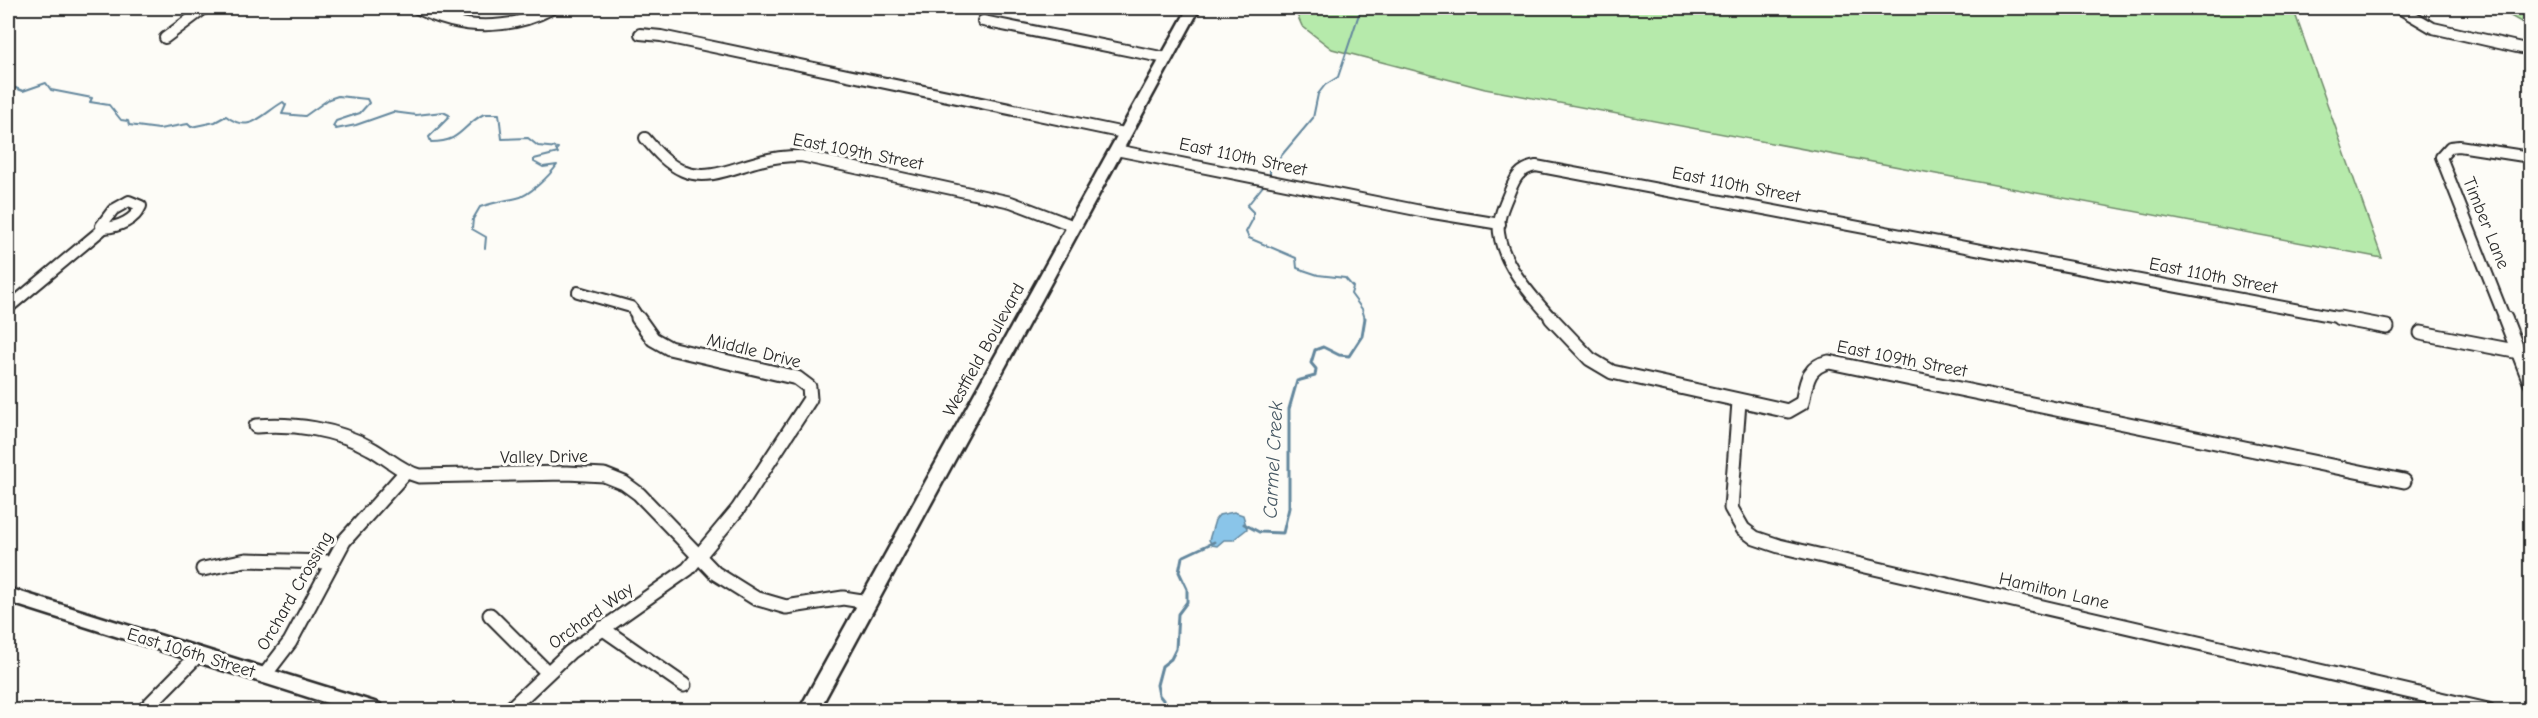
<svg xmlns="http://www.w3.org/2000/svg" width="2538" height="718" font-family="'Comic Neue',sans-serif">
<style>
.green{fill:#b6eaab;stroke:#708a6b;stroke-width:1.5}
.water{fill:#8ac5e9;stroke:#64879d;stroke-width:1.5}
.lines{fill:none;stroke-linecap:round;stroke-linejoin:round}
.stream-far1{stroke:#64879d;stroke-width:2}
.stream{stroke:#64879d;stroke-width:3}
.minor-far1-casing{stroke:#2b2b2b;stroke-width:14}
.minor-casing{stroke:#2b2b2b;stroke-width:17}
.tertiary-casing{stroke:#2b2b2b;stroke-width:5}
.secondary-casing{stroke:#2b2b2b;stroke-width:5}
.minor-far1{stroke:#fdfcf7;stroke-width:10}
.minor{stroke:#fdfcf7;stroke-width:13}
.tertiary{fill:#fdfcf7;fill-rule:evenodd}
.secondary{fill:#fdfcf7;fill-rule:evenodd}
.labels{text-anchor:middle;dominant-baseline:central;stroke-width:6;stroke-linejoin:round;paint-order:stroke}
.street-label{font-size:18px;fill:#2b2b2b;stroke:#fdfcf7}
.water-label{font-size:20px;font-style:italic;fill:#485964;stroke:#fdfcf7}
</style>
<rect width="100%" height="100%" fill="#fdfcf7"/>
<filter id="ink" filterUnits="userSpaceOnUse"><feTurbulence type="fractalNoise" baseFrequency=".0167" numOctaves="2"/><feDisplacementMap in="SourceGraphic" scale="12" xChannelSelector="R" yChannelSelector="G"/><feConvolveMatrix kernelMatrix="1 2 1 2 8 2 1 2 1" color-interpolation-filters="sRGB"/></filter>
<g filter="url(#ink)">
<g class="green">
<path d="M1294,8h999l89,250 -897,-169 -153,-40 -30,-23z"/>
<path d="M2496,8h34v19z"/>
</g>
<path class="water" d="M1234,512l9,3 4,14 -14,11h-9l-7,6 -5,-1 -3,-5 6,-20 4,-5z"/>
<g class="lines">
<g class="stream-far1">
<path d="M8,85l15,6 23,-8 5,7 41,8 -2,4 19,3 12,15 7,1 1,4 30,4 29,-5 3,3 24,-5 11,-6c24,19 36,-2 57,-14l3,3 -4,9 23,2 24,-17 9,-3 29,3 2,4 -9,10 -24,8 -3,5 3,3 20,-4 37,-13 23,3 27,-3 6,3 -1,3 -19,19 2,5c31,0 30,-16 53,-28h15l3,25 26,-1 10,8 20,2 -2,2 2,3 -24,6v3l9,5 14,-2c-7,10 -28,31 -40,33 -14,3 -23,4 -37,9l-7,12 -1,10 14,8 -1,11"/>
<path d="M1270,175v-6l43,-51 5,-24 7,-9 13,-8 23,-69"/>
<path d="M1263,186l-16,20 6,6v7l-7,13 3,6 47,20 1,10 21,7 27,3 8,9 -2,7 11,15 3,10"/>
</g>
<g class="stream">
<path d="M1244,524l15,8 24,1 6,-25v-99l8,-28 18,-5 1,-7 -5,-6 4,-13 8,-3 16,8 10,1 13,-20 3,-18"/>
<path d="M1171,710l-12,-15 -2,-10 5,-19 9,-7 5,-10 2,-35 9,-12v-13l-8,-17 3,-15 32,-15"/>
</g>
<g class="minor-far1-casing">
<g id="minor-far1">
<path d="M417,8c44,23 93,23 136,0"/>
<path d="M2399,8l34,20 97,22"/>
<path d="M983,21l183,37"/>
<path d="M640,34l21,2 463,97"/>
<path d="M165,38l40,-30"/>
<path d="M645,138c11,13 22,26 38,33 25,11 52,-4 77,-10 14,-4 27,-5 41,-5l210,46 63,24"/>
<path d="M1116,150l305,61 79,13"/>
<path d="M129,201l12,5c-6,14 -22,21 -37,22l-3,-2 12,-16z"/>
<path d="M578,292l53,15 8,12"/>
<path d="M8,308l96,-80"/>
<path d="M1552,319c-20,-23 -49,-54 -53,-86 -2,-13 5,-28 10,-40 6,-15 10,-24 27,-27l811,153"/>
<path d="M2505,319l-64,-162 9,-10 9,-1 71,11"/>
</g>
</g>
<g class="minor-casing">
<g id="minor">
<path d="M1551,318l39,41 22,13 176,39 14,-8c4,-19 5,-37 27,-41l575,119"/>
<path d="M2339,318l48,9"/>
<path d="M2505,318l25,64"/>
<path d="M2421,333l109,21"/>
<path d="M1739,402l-8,106 12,21 12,9 24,8 709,164"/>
<path d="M256,426c38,-3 81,3 114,22 17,9 30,23 49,28l148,-3 37,2 20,8 15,11 76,79 40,25 31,9 57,-9 25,4"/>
<path d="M203,569l43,-9 85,2"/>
<path d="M490,615l57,57"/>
<path d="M602,628l82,57"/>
<path d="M264,676l26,-34 54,-101 61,-68"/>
<path d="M144,710l54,-55"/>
<path d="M509,710l61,-58 118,-83 50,-60 72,-110 -1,-12 -12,-9 -128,-30 -16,-9 -15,-21"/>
</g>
</g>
<g class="tertiary-casing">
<path id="tertiary" d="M8,588l366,114 6,2 3,6h-34l-341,-108z"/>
</g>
<g class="secondary-casing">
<path id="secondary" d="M1188,8h12l-381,702h-20z"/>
</g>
<use href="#minor-far1" class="minor-far1"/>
<use href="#minor" class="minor"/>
<use href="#tertiary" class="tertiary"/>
<use href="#secondary" class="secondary"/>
</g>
</g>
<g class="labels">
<g class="street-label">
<text transform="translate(858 152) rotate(11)">East 109th Street</text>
<text transform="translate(1243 157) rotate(12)">East 110th Street</text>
<text transform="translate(1736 185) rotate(11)">East 110th Street</text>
<text transform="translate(2486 223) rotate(68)">Timber Lane</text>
<text transform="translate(2213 276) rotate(11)">East 110th Street</text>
<text transform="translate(984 350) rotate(-61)">Westfield Boulevard</text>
<text transform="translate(754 351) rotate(14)">Middle Drive</text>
<text transform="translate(1902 359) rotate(11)">East 109th Street</text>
<text transform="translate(544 457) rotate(-1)">Valley Drive</text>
<text transform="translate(295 591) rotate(-60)">Orchard Crossing</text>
<text transform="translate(2054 591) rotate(13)">Hamilton Lane</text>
<text transform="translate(591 616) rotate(-36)">Orchard Way</text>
<text transform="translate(191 653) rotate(17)">East 106th Street</text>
</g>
<g class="water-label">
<text transform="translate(1273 460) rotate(-87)">Carmel Creek</text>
</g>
</g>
<rect width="2538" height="718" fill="none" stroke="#fdfcf7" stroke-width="30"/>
<rect x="15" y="15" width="2508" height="688" fill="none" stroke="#2b2b2b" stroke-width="2" filter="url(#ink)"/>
</svg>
